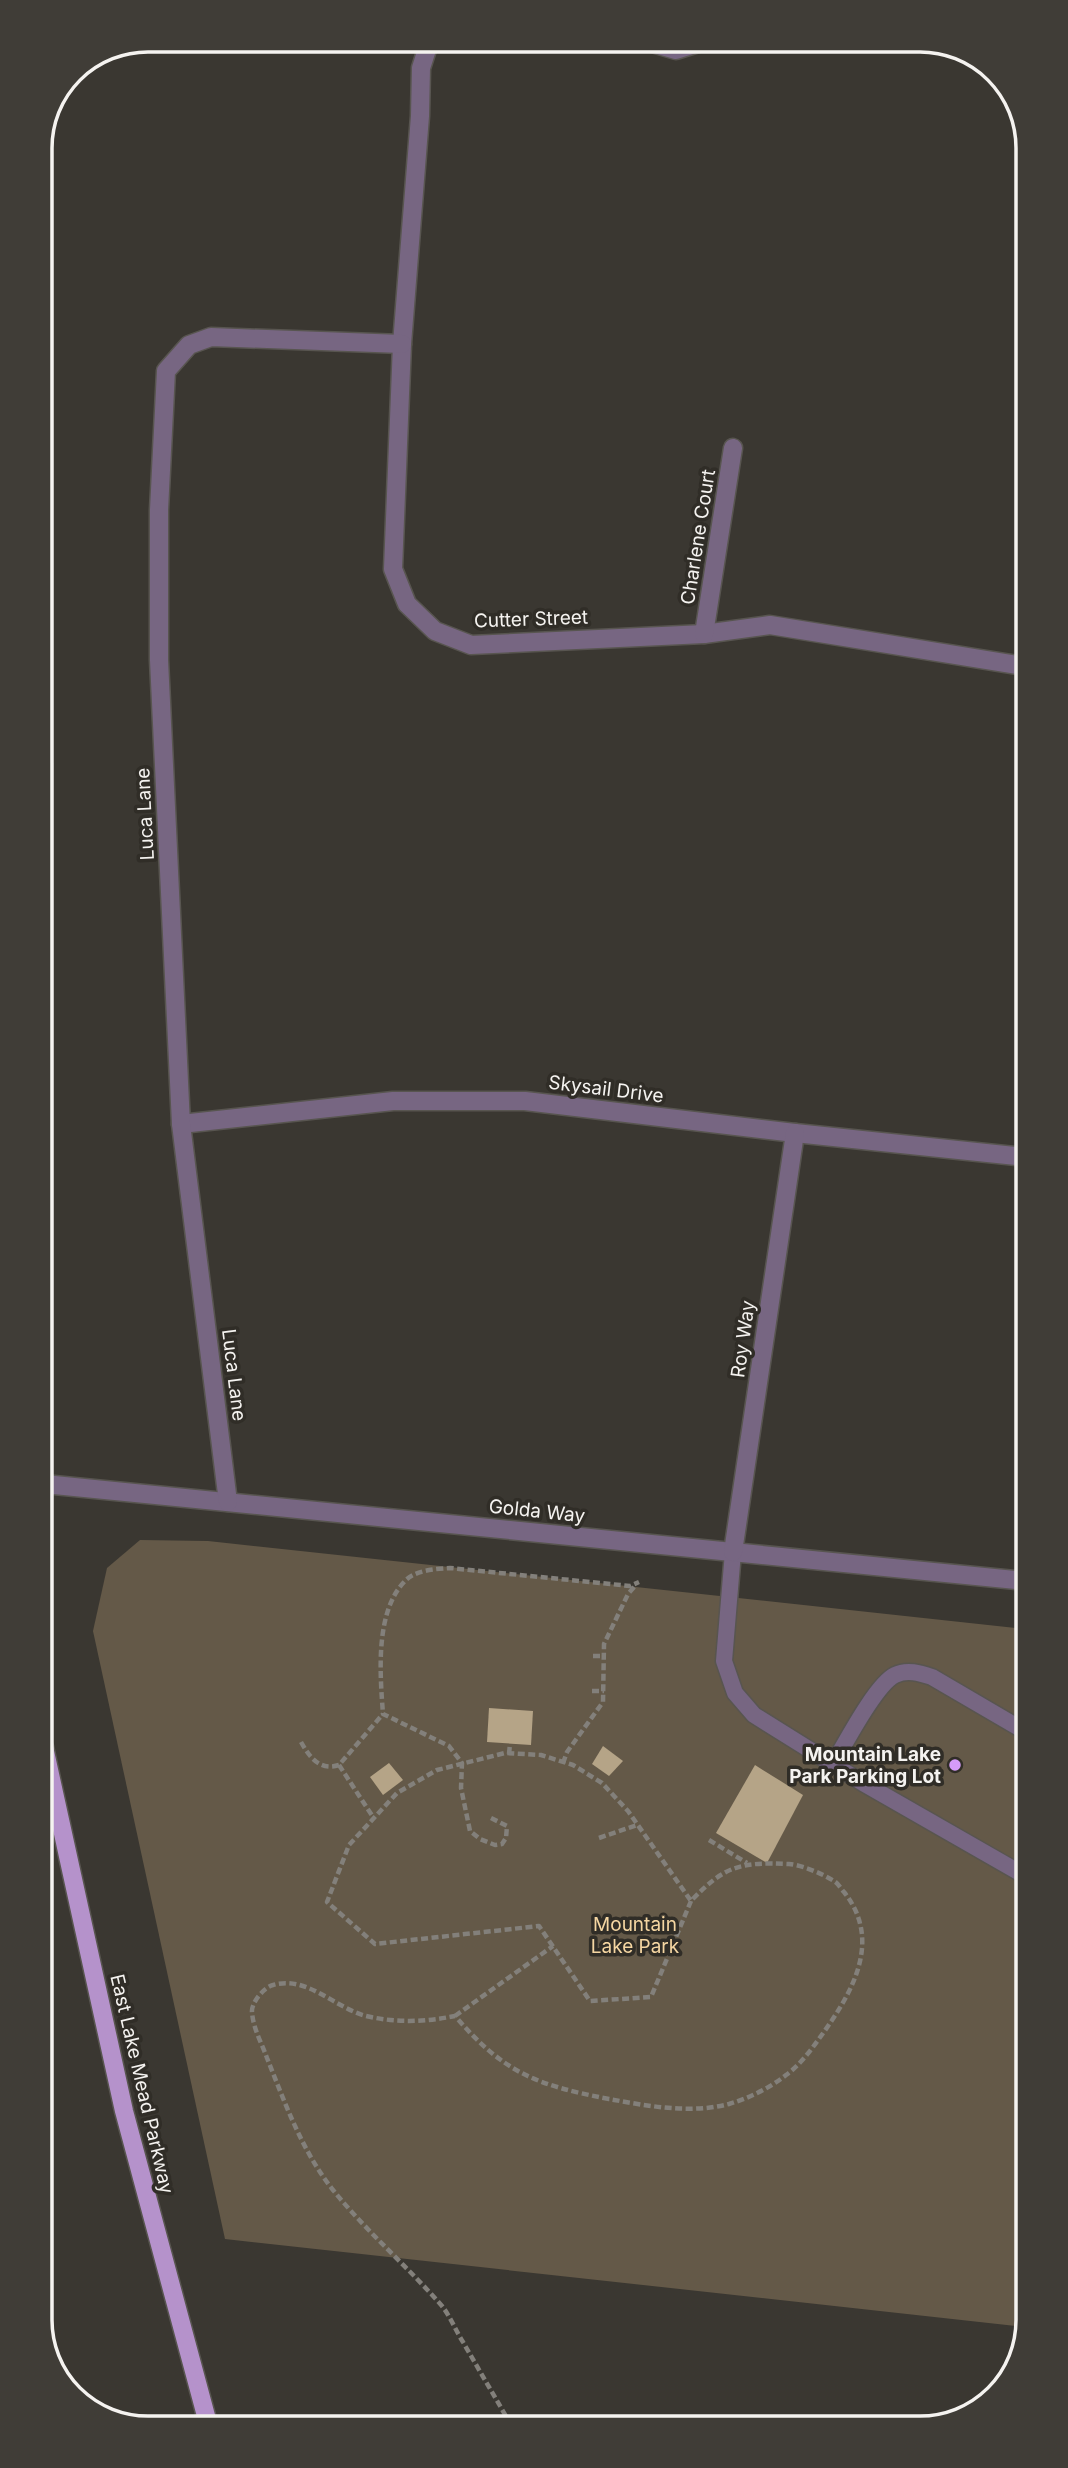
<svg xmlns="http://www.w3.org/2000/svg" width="1068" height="2468" font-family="Inter,sans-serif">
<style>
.green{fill:#645948}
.building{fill:#b5a487}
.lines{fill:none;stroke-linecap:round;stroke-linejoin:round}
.service-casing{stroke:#585550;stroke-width:19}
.minor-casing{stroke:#585550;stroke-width:21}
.primary-casing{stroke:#585550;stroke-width:21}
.path{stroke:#83807b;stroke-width:4.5;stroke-dasharray:7 3.5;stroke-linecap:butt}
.service{stroke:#776682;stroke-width:16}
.minor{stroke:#776682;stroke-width:18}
.primary{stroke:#b592cb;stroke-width:18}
.poi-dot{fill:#d69bf9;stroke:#302d27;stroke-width:2.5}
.labels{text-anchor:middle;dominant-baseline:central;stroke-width:7;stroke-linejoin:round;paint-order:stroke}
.street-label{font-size:19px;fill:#f5f3f0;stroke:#302d27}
.poi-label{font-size:19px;font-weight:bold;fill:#f5f3f0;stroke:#302d27;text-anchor:end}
.park-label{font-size:19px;fill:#f5d6a2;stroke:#302d27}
.rim{fill:none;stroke:#f5f3f0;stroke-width:3.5}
</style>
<rect width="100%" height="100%" fill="#3a3731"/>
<path class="green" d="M140,1540l68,1 818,88 2,691 -3,7 -800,-88 -132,-608 14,-63z"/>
<g class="building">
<path d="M489,1708l44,3 -2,34 -44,-3z"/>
<path d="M603,1746l20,15 -14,15 -17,-12z"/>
<path d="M389,1763l14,17 -20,15 -13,-18z"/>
<path d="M755,1765l48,30 -36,68 -51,-30z"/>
</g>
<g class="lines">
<g class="service-casing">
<g id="service">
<path d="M733,1552l-9,109 11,32 19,22 109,68 164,94"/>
<path d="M833,1764c12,-20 43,-80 62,-89 12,-6 25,-2 37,2l94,55"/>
</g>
</g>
<g class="minor-casing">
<g id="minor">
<path d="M430,40l-9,28 -1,48 -18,228 -9,225 14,35 28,27 36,14 233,-11 66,-9 254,41"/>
<path d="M642,40l34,10 32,-10"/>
<path d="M704,634l29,-186"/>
<path d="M181,1124l212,-23h132l270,32 230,24"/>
<path d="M44,1484l982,97"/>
<path d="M228,1502l-47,-378 -22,-464v-150l7,-139 23,-26 22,-8 191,7"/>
<path d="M733,1552l62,-419"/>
</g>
</g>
<g class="primary-casing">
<path id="primary" d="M44,1747l80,364 85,316"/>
</g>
<g class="path">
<path d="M593,1656h11"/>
<path d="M592,1691h12"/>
<path d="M301,1742c9,16 19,29 38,23l44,-51"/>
<path d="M509,1754l1,-10"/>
<path d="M563,1763l4,-11 36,-50 1,-58 24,-50 8,-9"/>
<path d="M339,1765l34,52"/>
<path d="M491,1818l16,8 -1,12 -4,6 -7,1 -15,-6 -10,-8 -9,-43 1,-25 -13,-17 -66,-32c-3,-40 -8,-101 21,-132 10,-12 31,-13 46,-14l180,18 9,-4"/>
<path d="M599,1838l38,-13"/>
<path d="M709,1840l38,23"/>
<path d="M455,2016l98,-70"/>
<path d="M511,2425c-16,-28 -32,-55 -48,-83 -7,-11 -13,-26 -21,-36 -35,-40 -76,-75 -109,-116 -31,-39 -48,-87 -66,-132 -5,-14 -14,-30 -15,-46 -1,-9 12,-25 21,-27 34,-10 62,23 93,31 30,7 59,6 89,0 49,57 81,69 154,83 38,7 82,15 120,5 20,-6 41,-16 57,-29 14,-10 25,-25 35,-39 31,-43 62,-95 23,-144 -3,-3 -6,-9 -10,-11 -11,-7 -32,-16 -45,-17 -48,-2 -64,1 -98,37l-63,-90 -26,-28 -29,-18 -32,-10 -36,-2 -68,17 -40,23 -48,52 -22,57 48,42 164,-18 51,75 61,-4 40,-96"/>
</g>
<use href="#service" class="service"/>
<use href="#minor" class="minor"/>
<use href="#primary" class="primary"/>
</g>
<circle class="poi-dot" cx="955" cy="1765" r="7"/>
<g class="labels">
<g class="street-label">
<text transform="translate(698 537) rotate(-81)">Charlene Court</text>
<text transform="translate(531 619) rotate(-2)">Cutter Street</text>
<text transform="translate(145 814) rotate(-93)">Luca Lane</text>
<text transform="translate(606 1089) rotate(7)">Skysail Drive</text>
<text transform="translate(743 1339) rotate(-82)">Roy Way</text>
<text transform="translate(234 1375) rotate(83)">Luca Lane</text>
<text transform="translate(537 1511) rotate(6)">Golda Way</text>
<text transform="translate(142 2084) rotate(77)">East Lake Mead Parkway</text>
</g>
<g class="poi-label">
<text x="941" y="1754">Mountain Lake<tspan x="941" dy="22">Park Parking Lot</tspan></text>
</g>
<g class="park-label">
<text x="635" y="1924">Mountain<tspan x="635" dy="22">Lake Park</tspan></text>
</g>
</g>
<path d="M0 0H1068V2468H0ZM148 52H920A96 96 0 0 1 1016 148V2320A96 96 0 0 1 920 2416H148A96 96 0 0 1 52 2320V148A96 96 0 0 1 148 52Z" fill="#403d37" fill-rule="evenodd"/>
<path class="rim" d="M148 52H920A96 96 0 0 1 1016 148V2320A96 96 0 0 1 920 2416H148A96 96 0 0 1 52 2320V148A96 96 0 0 1 148 52Z"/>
</svg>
